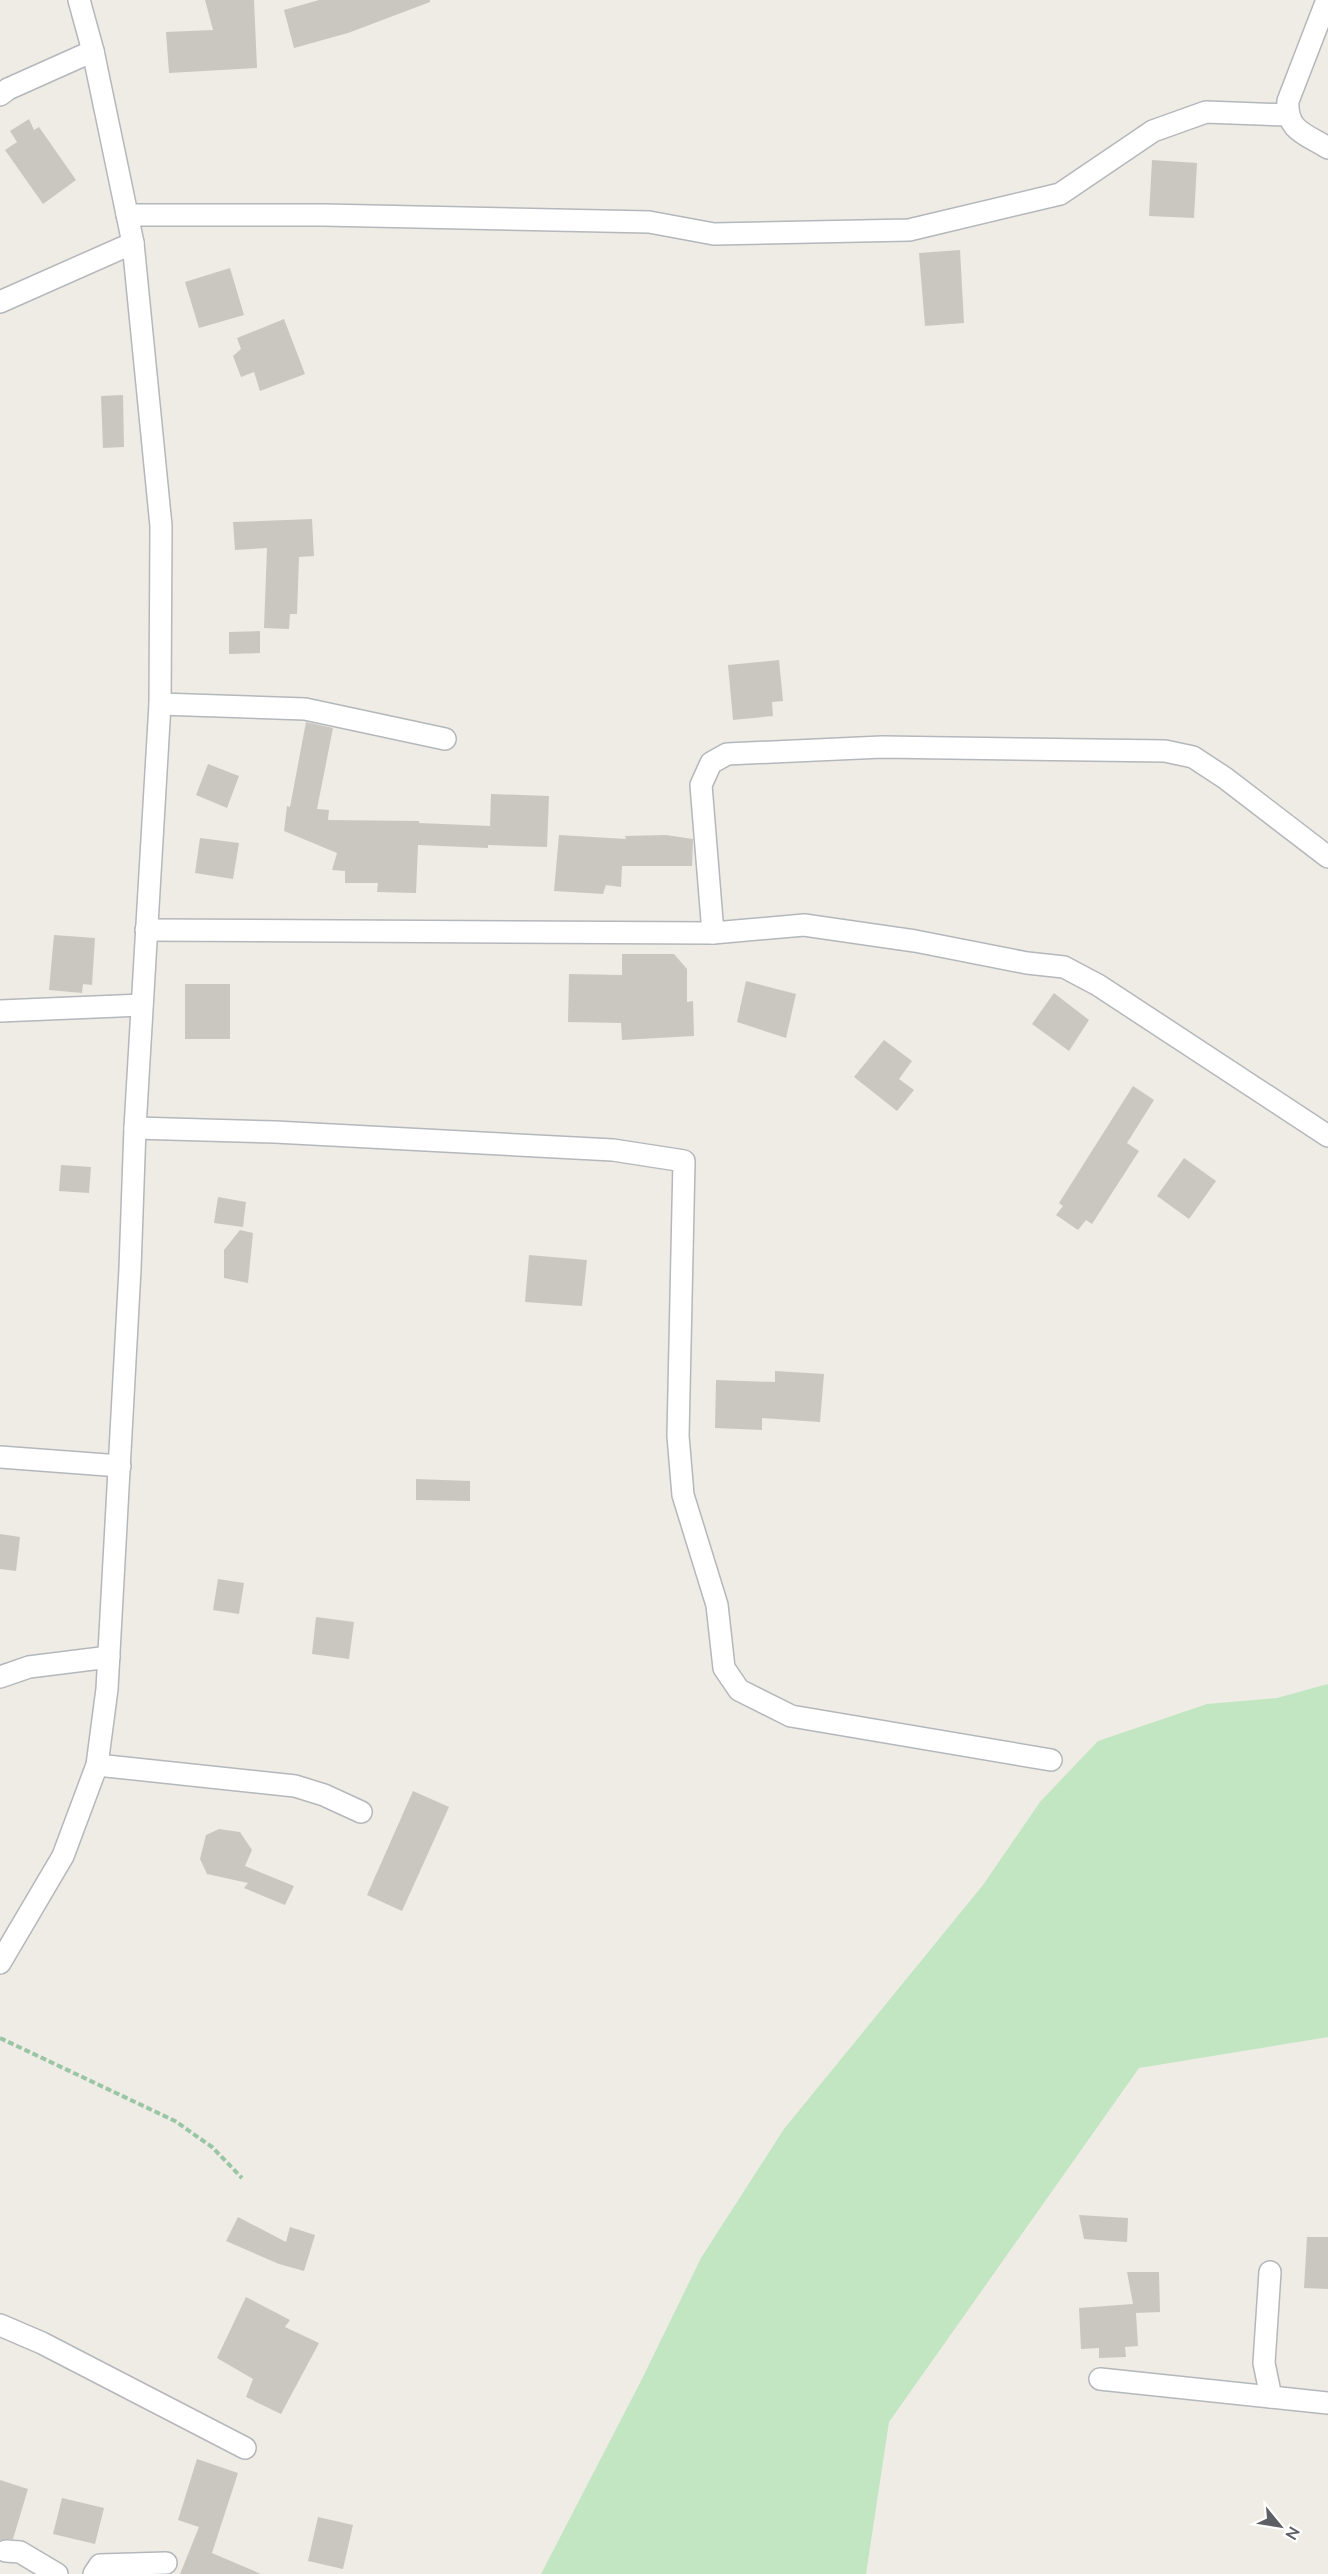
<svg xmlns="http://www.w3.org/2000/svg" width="1328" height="2574" font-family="'Nunito Sans',sans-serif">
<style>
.green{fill:#c1e6c1}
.building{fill:#cac7c1}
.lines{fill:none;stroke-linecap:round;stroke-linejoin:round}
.minor-casing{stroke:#b4b7bb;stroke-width:24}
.path{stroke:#9ac6a5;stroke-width:4;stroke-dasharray:6 3;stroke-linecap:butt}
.minor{stroke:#fff;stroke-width:21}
</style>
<rect width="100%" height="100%" fill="#eeece4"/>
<path class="green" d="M1328,1684v353l-189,31 -250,354 -23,152h-325l100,-193 60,-123 83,-129 199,-244 57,-83 58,-61 109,-37 70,-6z"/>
<g class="building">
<path d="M205,0h49l3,68 -88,5 -3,-41 47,-2z"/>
<path d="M319,0h111v2l-82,31 -54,15 -10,-38z"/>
<path d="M29,119l5,11 5,-3 37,53 -33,24 -38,-54 12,-8 -7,-11z"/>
<path d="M1152,160l45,3 -3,55 -45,-2z"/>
<path d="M960,250l4,73 -39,3 -6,-73z"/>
<path d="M230,268l14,47 -45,13 -14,-46z"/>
<path d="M284,319l21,55 -45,17 -6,-19 -13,5 -8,-21 8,-7 -4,-11z"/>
<path d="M123,395l1,52 -21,1 -2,-52z"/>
<path d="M312,519l2,37 -15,1 -2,57h-7l-1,15 -25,-1 3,-80 -32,2 -2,-28z"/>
<path d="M260,631v22l-31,1v-22z"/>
<path d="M779,660l4,41 -11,1 1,14 -40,4 -5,-55z"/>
<path d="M306,722l27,6 -16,81 12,1 -1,10 91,1v2l71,3 1,-32 58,2 -2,51 -59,-2v3l-70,-3 -2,48 -39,-1 1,-9h-33v-12l-13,-1 5,-17 -53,-22 3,-25 3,1z"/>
<path d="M208,764l31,12 -12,32 -31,-13z"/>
<path d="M559,835l67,4 -1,-3 41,-1 27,4 -1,27h-70l-1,21 -15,-2 -3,9 -49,-3z"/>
<path d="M200,838l39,5 -6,36 -38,-6z"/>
<path d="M54,935l41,3 -3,47 -9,-1 -1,9 -33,-3z"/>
<path d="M622,954h52l13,15v33l6,-1 1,35 -72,4 -1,-17 -53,-1 1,-48 53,1z"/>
<path d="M746,981l50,13 -10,44 -49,-16z"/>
<rect x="185" y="984" width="45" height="55"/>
<path d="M1054,993l35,27 -20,31 -37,-27z"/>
<path d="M884,1040l28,21 -13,18 15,11 -17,21 -43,-34z"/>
<path d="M1133,1086l21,14 -27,43 12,8 -47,73 -6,-4 -8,10 -22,-15 7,-9 -4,-3z"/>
<path d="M1184,1158l32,23 -27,38 -32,-23z"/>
<path d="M61,1165l30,2 -2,26 -30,-2z"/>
<path d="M218,1197l28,5 -3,25 -29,-4z"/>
<path d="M240,1230l13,3 -5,50 -24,-5v-28z"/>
<path d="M529,1255l58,5 -5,46 -57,-4z"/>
<path d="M775,1371l49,3 -4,48 -58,-4v12l-47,-2 1,-48 59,2z"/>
<path d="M416,1479l54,2v20l-54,-1z"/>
<path d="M0,1534l20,3 -4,34 -16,-2z"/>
<path d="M218,1579l26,4 -5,31 -26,-4z"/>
<path d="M316,1617l38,5 -5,37 -37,-5z"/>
<path d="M413,1791l36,16 -47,104 -35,-16z"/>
<path d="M219,1829l21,3 12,18 -7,16 49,20 -9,19 -41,-17 4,-5 -41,-9 -7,-15 6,-24z"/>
<path d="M1079,2215l49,3 -1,24 -43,-3z"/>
<path d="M238,2217l48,25 4,-15 25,8 -11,36 -25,-7 -53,-23z"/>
<path d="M1307,2237h21v52l-24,-1z"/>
<path d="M1127,2272h32l1,40 -24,1 2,33 -13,1 1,10 -27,1v-10l-18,1 -2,-41 54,-4z"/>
<path d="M246,2297l44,23 -5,7 34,16 -38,71 -35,-17 7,-18 -36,-21z"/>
<path d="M197,2459l41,14 -26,80 49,21h-81l19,-47 -21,-7z"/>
<path d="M0,2480l28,9 -15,50 -13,1z"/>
<path d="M62,2498l42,10 -9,36 -42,-10z"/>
<path d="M318,2517l35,8 -10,44 -35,-8z"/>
</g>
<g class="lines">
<g class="minor-casing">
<g id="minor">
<path d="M1327,0l-39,101c-2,30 18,33 40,47"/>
<path d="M0,95l8,-6 85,-38"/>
<path d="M127,215h197l325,7 65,12 195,-4 151,-36 93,-63 53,-19 81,3"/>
<path d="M0,302l133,-59"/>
<path d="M160,704l145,5 140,30"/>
<path d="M146,930l567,3 91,-8 111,16 112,22 37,4 34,18 230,151"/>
<path d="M713,933l-12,-148 10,-22 16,-9 155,-7 283,4 28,6 32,21 103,79"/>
<path d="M0,1011l142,-6"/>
<path d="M135,1128l140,4 338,18 71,11 -6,275 5,59 34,110 7,63 15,22 52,26 260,44"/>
<path d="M0,1457l120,9"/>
<path d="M0,1677l29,-10 80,-10"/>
<path d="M97,1765l198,21 29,9 37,17"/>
<path d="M0,1963l63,-107 34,-91 10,-76 23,-420 5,-141 25,-424 1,-178 -28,-283 -40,-192 -14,-51"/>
<path d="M1270,2272l-6,91 7,34"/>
<path d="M0,2325l42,18 203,105"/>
<path d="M1100,2379l228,24"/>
<path d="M6,2551l14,1 37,22"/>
<path d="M94,2574l6,-9 66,-2"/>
</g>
</g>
<path class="path" d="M0,2038l175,83 37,26 30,31"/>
<use href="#minor" class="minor"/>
</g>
<g transform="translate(1280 2526) rotate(120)" stroke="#ffffff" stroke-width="4.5" paint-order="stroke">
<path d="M0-4.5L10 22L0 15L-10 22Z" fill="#5c6064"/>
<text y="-9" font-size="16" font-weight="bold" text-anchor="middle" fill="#5c6064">N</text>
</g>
</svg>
